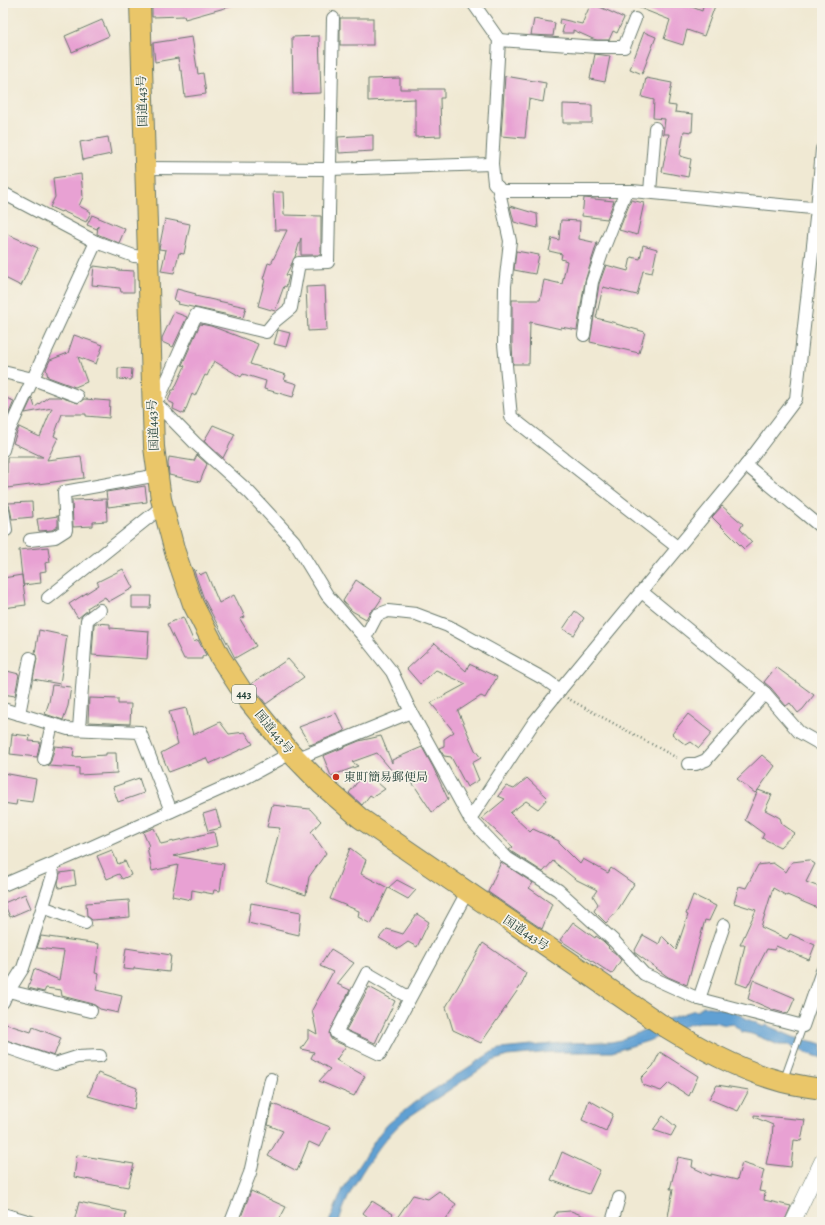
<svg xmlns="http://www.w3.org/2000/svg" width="825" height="1225" font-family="Alegreya,'Noto Serif JP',serif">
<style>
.water{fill:#60a0d3;stroke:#406e84}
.building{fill:#e8a1d3}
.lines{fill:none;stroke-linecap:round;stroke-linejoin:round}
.service-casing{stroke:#68796c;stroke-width:8}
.minor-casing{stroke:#68796c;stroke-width:14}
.tertiary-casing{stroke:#68796c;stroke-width:16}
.trunk-casing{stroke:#68796c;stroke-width:22}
.path{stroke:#68796c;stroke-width:2.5;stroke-dasharray:1 3;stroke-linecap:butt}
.service{stroke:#fff;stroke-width:6}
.minor{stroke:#fff;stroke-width:12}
.tertiary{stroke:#fff;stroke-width:15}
.trunk{stroke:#eac669;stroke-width:20}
.poi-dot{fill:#c8321e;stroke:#f7f3e8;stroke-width:1.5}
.labels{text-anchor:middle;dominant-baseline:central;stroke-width:3.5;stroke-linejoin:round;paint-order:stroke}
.shield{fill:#f7f3e8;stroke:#60746a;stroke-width:1}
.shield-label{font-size:11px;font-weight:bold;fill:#1f3d34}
.street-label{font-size:12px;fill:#1f3d34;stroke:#f7f3e8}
.poi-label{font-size:12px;fill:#1f3d34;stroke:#f7f3e8;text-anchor:start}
</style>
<rect width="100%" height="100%" fill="#f7f3e8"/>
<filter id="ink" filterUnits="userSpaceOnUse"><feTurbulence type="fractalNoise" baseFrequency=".025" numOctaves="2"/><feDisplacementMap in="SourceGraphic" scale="8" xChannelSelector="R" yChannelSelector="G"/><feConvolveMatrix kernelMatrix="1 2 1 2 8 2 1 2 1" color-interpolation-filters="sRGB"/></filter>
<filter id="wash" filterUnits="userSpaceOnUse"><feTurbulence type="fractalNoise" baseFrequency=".012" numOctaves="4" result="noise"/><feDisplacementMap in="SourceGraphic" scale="16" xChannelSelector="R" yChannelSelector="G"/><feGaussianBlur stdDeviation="0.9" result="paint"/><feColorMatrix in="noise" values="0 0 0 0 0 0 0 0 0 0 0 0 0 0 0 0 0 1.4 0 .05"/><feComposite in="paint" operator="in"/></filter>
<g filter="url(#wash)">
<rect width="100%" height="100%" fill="#f0e9d3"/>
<path class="water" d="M703,1006c10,2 23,2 32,6 8,4 14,10 23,10l-1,2 7,3 2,-2 27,12 26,6 3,1v14l-21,-7 -11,-6h-11l-27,-11 -10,-2 -9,-8 -7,1 -12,-3h-14l-10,2 -35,14 -7,3 -36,11h-59l-46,4 -14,5 -86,57c-26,21 -60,71 -68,104h-10l14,-33 37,-56 8,-9 27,-22 77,-50 8,-3 63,-6 48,-1 10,-2 1,-1 9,-3 34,-16 30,-10 1,1 3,-1v-2z"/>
<g id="blocks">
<g class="building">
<path d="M152,3h80v3l-47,13 -1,-3 -32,1z"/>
<path d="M591,3l33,15 -7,15 -4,-2 -4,9h-12l-4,-1 -20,-9v3h-11l2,-8 -5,-2 1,-4 22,5z"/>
<path d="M627,3h55l20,8 2,-8h12l-12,33 -17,-6 -4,15 -19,-6 6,-19z"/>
<rect x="340" y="18" width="33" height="27"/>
<path d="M534,19l21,4 -2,13 -22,-1z"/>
<path d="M102,20l7,16 -37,16 -7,-16z"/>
<path d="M644,32l12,5 -14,37 -12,-5z"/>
<path d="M319,36l2,57 -28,1 -1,-57z"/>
<path d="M192,37l6,37 5,-1 3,21 -21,3 -3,-26h-2l-2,-13 -23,4 -2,-19z"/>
<path d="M595,54l15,2 -5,26 -15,-3z"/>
<path d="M505,76l41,7 -3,19 -14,-3 -4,39 -24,-2z"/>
<path d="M400,78v11h44v9h-4l1,38 -26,1v-38l-47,2v-22z"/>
<path d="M646,78l26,5 -4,22 8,1 -1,6 18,2 -1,18 -8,-1 -4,25 11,3 -3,18 -26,-5 7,-38h-6l2,-15 -12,-1 1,-18 -12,-3z"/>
<path d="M563,104l29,1v18h-29z"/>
<path d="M373,135v16l-34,2 -1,-16z"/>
<path d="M108,137l3,17 -28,6 -3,-18z"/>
<path d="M81,174l2,23 -4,9 12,6 -5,10 -24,-11 -1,1 -11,-5 5,-10 -2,-19z"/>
<path d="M273,192h10l1,23 37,1v39h-20v-17l-6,19 -9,18 3,1 -3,11 -2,-1 -9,25 -17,-5 7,-26 -2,-1 5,-16 3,1 16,-34h-12z"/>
<path d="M584,198l30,3 -7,18 -25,-3z"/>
<path d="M631,200l13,3 -7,32 -18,-5z"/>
<path d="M510,206l27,8 1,14 -24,-6z"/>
<path d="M92,215l33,14 -6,14 -22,-9 1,-8 -1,3 -10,-4z"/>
<path d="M165,219l25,5 -6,30 -5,-1 -5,20 -13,-2 5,-21 -7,-1z"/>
<path d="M561,220l19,1 -1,18 18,4 -12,38 -8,49 -16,-3v2l-31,-7 -1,42h-16l-1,-20v-44h28l4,-20 18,4 5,-23 -6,-2 1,-5 -13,-3 3,-13 7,2z"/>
<path d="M3,232l35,16 -17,38 -18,-9z"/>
<path d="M643,245l14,4 -5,24 -9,-2 -6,24 -34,-8 -7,31 20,5v1l29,8 -6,21 -49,-11 9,-58 7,-19 22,6 3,-14 9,2z"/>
<path d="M516,251l23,4 -4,19 -21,-4z"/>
<path d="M94,266l23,3v1l17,1v21h-13l-1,-4 -28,-3z"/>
<path d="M325,286l2,44 -19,1 -2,-44z"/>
<path d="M177,289l19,5 -1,2 51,11 -3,11 -65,-14 1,-2 -5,-2z"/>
<path d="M174,312l13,5 -14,30 -11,-5v-4z"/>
<path d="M200,324l11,2 47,18 -8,20 36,11 -2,5 13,4 -4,13 -29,-8 2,-8 -23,-7 -2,3 -27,-16 -7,15 -2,-1 -10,21 -3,-2 -8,20 -11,-5 1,-5 -6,-3 4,-11h2l11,-24 -3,-1z"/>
<path d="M278,330l12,3 -4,14 -12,-3z"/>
<path d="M74,335l29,10 -7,19 -18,-7 9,25 -12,5 -27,-10 -2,-8 4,-9 18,-7z"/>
<path d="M118,368l14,1 -1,11 -13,-1z"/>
<path d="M3,397l11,4 -7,17h-4z"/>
<path d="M48,397h12l18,6 6,-4 26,2 -1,17 -23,-2v-2h-24l-8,22 4,2 -11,22 34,-4 3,22 -77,10v-31h36l-30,-14 6,-16 21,10 12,-29 -27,5 7,-15 3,9z"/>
<path d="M213,425l22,9 -12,24 -19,-17z"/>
<path d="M197,455l10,9 -7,18 -31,-7 -1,-11 1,-7 25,4z"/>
<path d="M145,486l2,16 -39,5 -2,-15z"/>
<path d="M106,499l1,22 -14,1v4l-20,1 -1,-27z"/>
<path d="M32,502l1,15 -21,2 -2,-11 -2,-5z"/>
<path d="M722,506l21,18 -3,5 12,13 -8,7 -32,-32z"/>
<path d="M58,516v10l-6,4 -13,1 -2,-12z"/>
<path d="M48,547l2,15 -5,1 1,8 -6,1 1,11 -18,2 -4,-35z"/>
<path d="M193,568l7,7 6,-3 13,31 15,-8 11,22 -5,2 16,27 -21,12 -31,-59z"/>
<path d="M123,569l10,19 -25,14 -3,-5 -18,11 1,2 -10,8 -9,-14 30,-19 -2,-3z"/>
<path d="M22,575l4,30 -23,3v-30z"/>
<path d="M356,580l26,18 -6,9 -6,5 -4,7 -14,-8 -9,-10z"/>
<path d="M132,596h19l-1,12h-18z"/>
<path d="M575,611l9,7 -10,17 -11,-6z"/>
<path d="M183,617l11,25 4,-2 8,15 -4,2v2h-18l-17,-35z"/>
<path d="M96,623l14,1v4l39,3 -2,28 -55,-4 2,-31z"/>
<path d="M39,630l28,6 -7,48 -27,-5 4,-20 -2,-6z"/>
<path d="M435,643l31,28 3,-7 28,13 -12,21 -4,-2 -23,15 17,39 6,8 -9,5 7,17 -12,7 -16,-30 -7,-1 -5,-8 5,-2v-7l10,-7 -23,-29 35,-19 -30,-14 -16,14 -13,-15z"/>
<path d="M288,659l16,18 -38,27 -15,-20z"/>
<path d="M776,667l38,28 -11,14 -5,4 -8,-10 -4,3 -15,-18 -7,-6z"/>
<path d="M3,670l16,4 -4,22 -12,-2z"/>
<path d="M52,685l19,2 -3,19 -5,14 -18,-6 4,-12z"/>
<path d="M89,698l29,1v5h13l-1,20 -42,-2z"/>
<path d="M186,708l7,27 27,-13 9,12 16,-2 8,12 -44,20 -3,-6 -37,14 -8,-19 17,-9 -9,-32z"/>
<path d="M336,713l9,18 -35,14 -11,-18z"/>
<path d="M688,714l24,19 -13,15 -8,-6 -5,3 -14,-11z"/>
<path d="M12,734l18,2 -1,5 11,1 -3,15 -27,-3z"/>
<path d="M381,736l11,27v-3l30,-13 11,20 15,32 -16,13 -16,-24 -13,-17 -10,1 -16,-19 -25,9 6,4 -27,10 -8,-20 36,-15z"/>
<path d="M55,746l19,2 -1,9 33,-2v-2h10l1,20 -38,2v-7l-31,-2 3,-5z"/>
<path d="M762,755l13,11 -17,24 14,5 -7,15 15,8 2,6 13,9 -15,14 -18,-9 2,-4 -19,-14 13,-30 -3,3 -18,-14z"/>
<path d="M365,772l20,17 -12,8 -3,-2 -8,10 -13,-12z"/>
<path d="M3,773l33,6 -4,23 -15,-2 -1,5 -13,-2z"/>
<path d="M139,778l5,15 -26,9 -5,-15z"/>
<path d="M527,778l21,20 -10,11 -12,-8 -16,12 20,19 3,-3 26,12v2l21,21 3,-5 25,14 3,-5 23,16 -17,27 -11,12 -12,-12 4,-7 -5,-8 4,-6 -22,-11 -22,-18 -10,11 -31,-20 -3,-2 4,-3 -31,-29 23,-19 -7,-3 8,-10 8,3z"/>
<path d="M272,805l38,4 11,12 -10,11 15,21 -17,24 -3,18 -40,-13 14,-54 -13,-1z"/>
<path d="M216,810l5,18 -13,3 -5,-17z"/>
<path d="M154,828l7,16 53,-12 3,14 -44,10 51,8 -4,27 -6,-1 -1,4 -21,-4 -1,10 -19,-4 6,-31 -26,6 -5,-24 2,-1 -6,-14z"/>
<path d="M350,848l16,12 -5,14 27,14 -17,36 -13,-7 1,-6 -29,-12z"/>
<path d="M112,850l6,14 7,-3 6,14 -9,4 -3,-5 -12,5 -10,-23z"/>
<path d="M809,860l6,4 -9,18 16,6v22l-35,-15v1l-14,-8 -12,39 26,12 3,-5 25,11 -6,15 -33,-14 -2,4 -7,-1 -20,38 -11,-4 9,-38h-5l16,-35 -22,-7 5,-17 7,2 12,-23 15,-2 13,9 6,-10z"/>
<path d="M501,862l32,21 -4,5 23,16 -10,25 -54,-37z"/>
<path d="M74,871l2,14 -17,3 -1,-5 2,-10z"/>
<path d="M397,880l19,10 -8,9 -20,-11z"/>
<path d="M25,894l6,14 -21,9 -6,-14z"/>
<path d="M693,895l23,11 -7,15 -4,-1 -18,65 -19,-8 -34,-25 9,-17 16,9 3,-8 14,14 12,-35 -2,-1z"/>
<path d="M129,900l1,17 -38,3 -5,-4 -1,-13z"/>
<path d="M251,903l50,9 -2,23 -51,-12z"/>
<path d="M417,914l12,8 -12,25 -9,-5 -10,7 -19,-11 8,-9 16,5z"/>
<path d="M573,922l22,16 1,-2 7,5 6,6 -1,1 7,5 6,7 -9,14 -52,-34z"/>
<path d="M41,936l58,8 -4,29 4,1 -3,16 26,6 -4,17 -18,-4 -7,-5 -31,-8 -1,-6 -15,-2 -2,4 -16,-4 6,-19 25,11 5,-29 -27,-3z"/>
<path d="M483,943l43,30 -4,11 -41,59 -28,-13 -7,-23z"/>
<path d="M126,948l45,7 -2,17 -35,-4v2l-11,-1z"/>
<path d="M331,949l23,14 -17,21 13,6 -21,43 1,4 2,3 14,6 -10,14 29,16 -11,20 -35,-15 11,-12 -19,-11 3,-6 -13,-3 7,-10v-10l9,5 -5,-24 21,-38 -13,-6z"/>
<path d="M753,980l42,18 -7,16 -15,-4 -25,-11z"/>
<path d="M369,987l26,14 -20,42 -29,-13z"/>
<path d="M3,1023l28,9 2,-5 28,11 -7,18 -51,-17z"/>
<path d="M660,1052l38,24 -9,20 -20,-13 -8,8 -18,-6 -2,-7 12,-12z"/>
<path d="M98,1073l39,15 -3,21 -46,-13z"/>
<path d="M717,1085l32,5 -11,21 -29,-12z"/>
<path d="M589,1100l24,14 -7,17 -24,-11z"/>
<path d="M273,1104l57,23 -10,20 -11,-5 -12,29 -29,-15 15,-25 -15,-6z"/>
<path d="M754,1115l51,5 -4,21 -7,-1 -3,27 -25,-3 6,-26 1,-13 -19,-8z"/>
<path d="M663,1116l13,11 -5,9 -18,-6z"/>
<path d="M562,1152l38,18 -11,24 -38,-14z"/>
<path d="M77,1155l57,9 -6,23 -54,-10z"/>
<path d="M678,1157l15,3 -1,7 19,9v-2l26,6 5,-17 22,7 -5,21 6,1 -1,8 27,6 -7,16h-117l6,-33h-3z"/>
<path d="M251,1191l35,16 -8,15h-39z"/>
<path d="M439,1191l17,13 -12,18h-50l19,-27 15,4z"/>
<path d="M372,1201l21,13 -6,8h-13l-11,-9z"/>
<path d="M79,1202l47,10 -1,10h-51z"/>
<path d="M571,1211l26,10 -1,1h-45l6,-10z"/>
</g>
</g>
</g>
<g filter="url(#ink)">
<use href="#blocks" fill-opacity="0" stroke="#68796c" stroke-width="1"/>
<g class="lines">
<g class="service-casing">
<path id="service" d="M784,1079l19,-53"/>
</g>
<g class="minor-casing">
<g id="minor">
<path d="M473,3l26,37 -7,124 2,19 7,8h131l190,18"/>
<path d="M333,18l-5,244 -29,1 -8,45 -16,13 -9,11 -70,-17 -36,81 -8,3 43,44 54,49 45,49 33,54 38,43"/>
<path d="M499,40l98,7h27l11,-28"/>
<path d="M144,168l185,1 163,-5"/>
<path d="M498,187l12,54 -5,45 -1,58 7,73 166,130"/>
<path d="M650,192l5,-64"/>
<path d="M3,193l93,49 38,14 13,1"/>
<path d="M584,335l8,-53 11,-32 23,-59"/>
<path d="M3,372l30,7 44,17"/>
<path d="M3,450l4,-15 89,-193"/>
<path d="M746,465l76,63"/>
<path d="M3,509l3,21 -3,1"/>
<path d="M30,540l25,-3 11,-7 -2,-38 94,-17"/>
<path d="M642,592l123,101 34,39 23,13"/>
<path d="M48,598l115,-92"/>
<path d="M3,709l65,20 72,3 31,79"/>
<path d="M411,712l59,107 64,-97 26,-32"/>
<path d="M19,714l11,-56"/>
<path d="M79,729l8,-109 13,-10"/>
<path d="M44,759l8,-35"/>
<path d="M688,764h8l10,-4 59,-67"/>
<path d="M470,819l37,39 51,32 56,51 30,33 55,25"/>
<path d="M3,885l82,-35 162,-73 44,-24 12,3 108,-44 -19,-40 -27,-34 12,-23 11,-4 28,3 32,12 98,54 14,10 186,-225 50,-66 21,-190 5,-60"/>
<path d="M43,907l42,16"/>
<path d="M724,925l-25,74 104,27 19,-55"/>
<path d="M8,991l83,20"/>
<path d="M410,998l-43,-25 -31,60 44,21 87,-162"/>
<path d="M3,1002l3,-7 17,-27 30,-93 -2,-10"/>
<path d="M3,1046l52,18 22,-7 23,-1"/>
<path d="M3,1214l28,8"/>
<path d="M231,1222l19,-49 21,-94"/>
<path d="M612,1222l7,-24"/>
</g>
</g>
<g class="tertiary-casing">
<path id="tertiary" d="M793,1222l29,-61"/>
</g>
<g class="trunk-casing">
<path id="trunk" d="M140,3l14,444 7,52 14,53 18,52 27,53 28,43 43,53 31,32 38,33 299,205c39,24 79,47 124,59 12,3 26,5 39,7"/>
</g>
<path class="path" d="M567,698l112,61"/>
<use href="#service" class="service"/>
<use href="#minor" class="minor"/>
<use href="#tertiary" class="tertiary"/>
<use href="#trunk" class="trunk"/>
</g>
</g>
<circle class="poi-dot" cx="336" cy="777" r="4"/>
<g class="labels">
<rect class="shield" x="232" y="685" width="24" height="18" rx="3"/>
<g class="shield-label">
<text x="244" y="694">443</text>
</g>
<g class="street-label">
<text transform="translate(142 101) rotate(-92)">国道443号</text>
<text transform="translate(153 425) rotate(-93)">国道443号</text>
<text transform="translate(274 732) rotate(51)">国道443号</text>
<text transform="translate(526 933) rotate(34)">国道443号</text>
</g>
<g class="poi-label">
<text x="344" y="777">東町簡易郵便局</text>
</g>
</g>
<rect width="825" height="1225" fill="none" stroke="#f7f3e8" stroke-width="16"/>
</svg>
